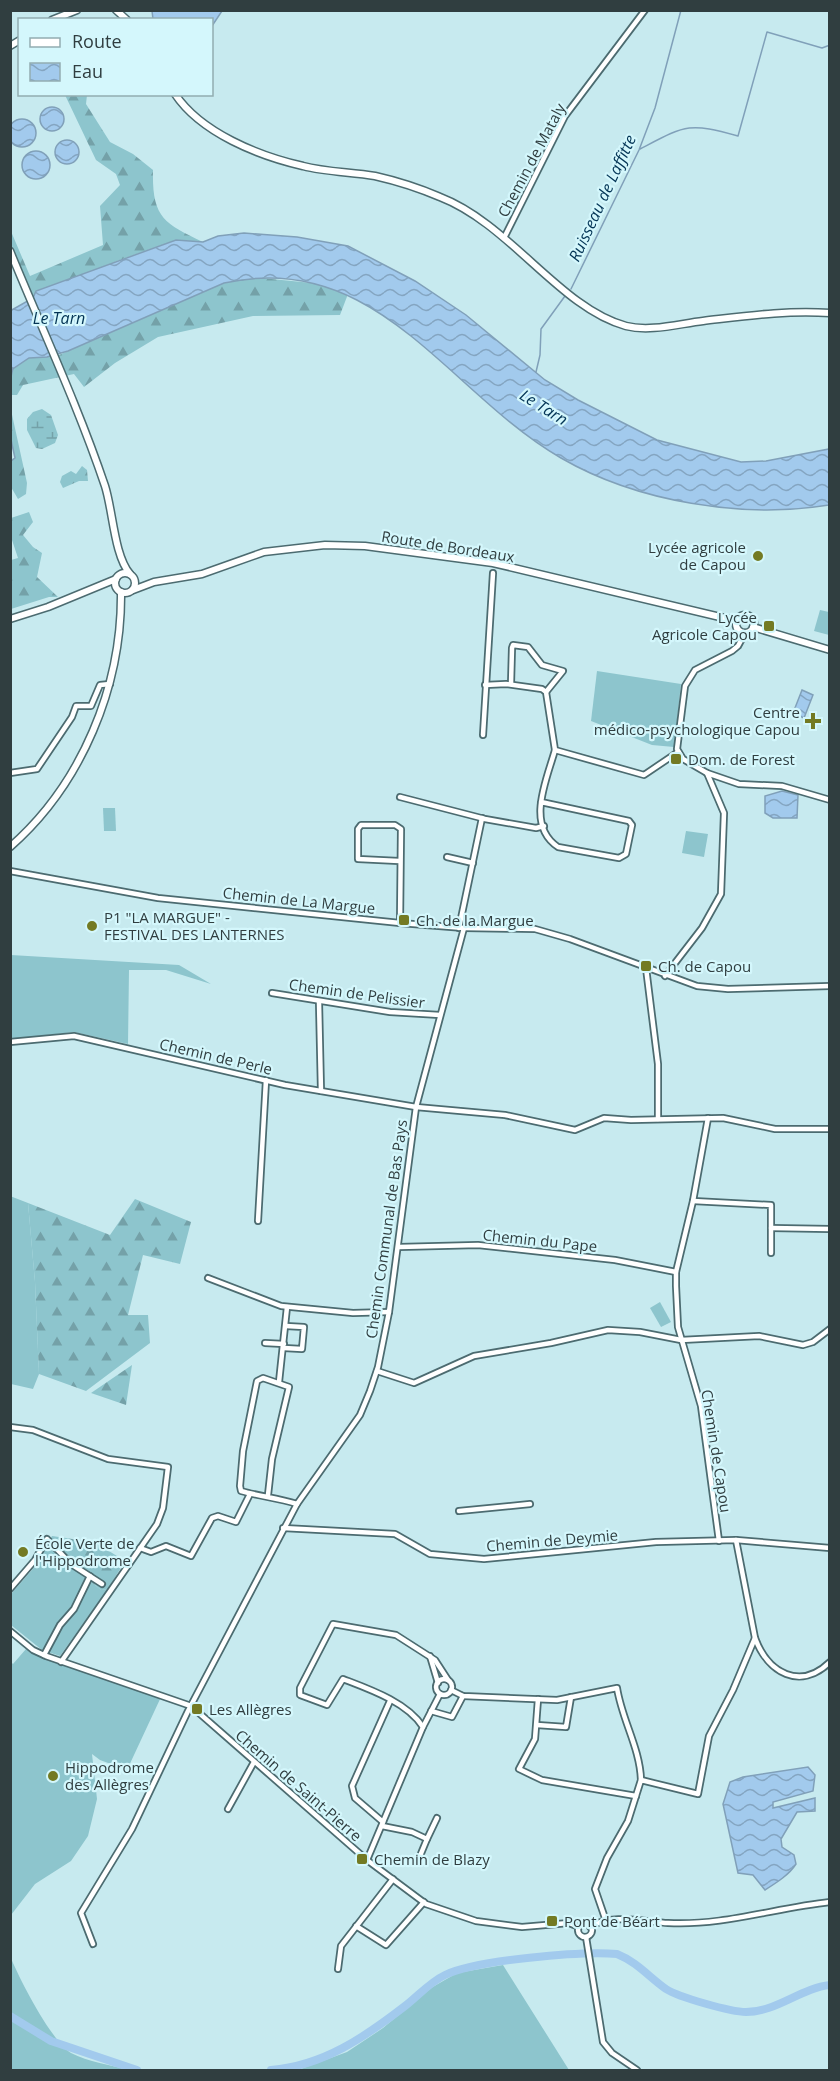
<svg xmlns="http://www.w3.org/2000/svg" width="840" height="2081" font-family="'Open Sans',sans-serif">
	<style>
		.grass { fill: #8dc5cd }
		.forest { fill: url(#forest-firs) }
		.wetland { fill: url(#wetland-marsh) }
		.water { fill: url(#water-waves); stroke: #80a0b9; stroke-width: 1.5 }
		.lines { fill: none; stroke-linecap: round; stroke-linejoin: round }
		.stream { stroke: #80a0b9; stroke-width: 1.5 }
		.river { stroke: #a2caed; stroke-width: 8 }
		.minor-casing { stroke: #4c6b70; stroke-width: 8 }
		.major-casing { stroke: #4c6b70; stroke-width: 9 }
		.minor { stroke: #fff; stroke-width: 4.5 }
		.major { stroke: #fff; stroke-width: 6 }
		.poi-dot { fill: #737a23; stroke: #d4f7fc; stroke-width: 2 }
		.labels { text-anchor: middle; dominant-baseline: central; stroke-width: 4.5; stroke-linejoin: round; paint-order: stroke }
		.street-label { font-size: 15px; fill: #303e40; stroke: #d4f7fc }
		.poi-label { font-size: 15px; fill: #303e40; stroke: #d4f7fc; text-anchor: start }
		.water-label { font-size: 16px; font-style: italic; fill: #033455; stroke: #d4f7fc }
	</style>
	<defs>
		<pattern id="forest-firs" width="22" height="20" patternUnits="userSpaceOnUse" patternTransform="scale(1.5)"><rect width="22" height="20" fill="#8dc5cd"/><path d="M5 1l3.5 6h-7zM16 11l3.5 6h-7z" fill="#74a1a8"/></pattern>
		<pattern id="wetland-marsh" width="20" height="14" patternUnits="userSpaceOnUse" patternTransform="scale(1.5)"><rect width="20" height="14" fill="#8dc5cd"/><path d="M1 5h8M5 5V1M11 12h8M15 12V8" fill="none" stroke="#74a1a8"/></pattern>
		<pattern id="water-waves" width="16" height="10" patternUnits="userSpaceOnUse" patternTransform="scale(1.5)"><rect width="16" height="10" fill="#a2caed"/><path d="M0 5q4-4 8 0t8 0" fill="none" stroke="#84a5c1"/></pattern>
	</defs>
	<rect width="100%" height="100%" fill="#c7eaef"/>
	<g class="grass">
		<polygon points="820,610 829,612 829,635 814,631"/>
		<polygon points="597,671 681,684 674,747 652,745 591,721"/>
		<polygon points="103,808 115,808 116,831 104,831"/>
		<polygon points="686,831 708,834 704,857 682,853"/>
		<polygon points="11,955 179,965 211,984 166,970 129,970 128,1044 74,1032 11,1039"/>
		<polygon points="10,1196 28,1203 35,1282 39,1374 33,1389 11,1384"/>
		<polygon points="660,1302 671,1322 661,1327 650,1308"/>
		<polygon points="52,1536 66,1538 58,1555 101,1590 108,1589 60,1656 42,1650 11,1625 11,1594 38,1563"/>
		<polygon points="26,1649 59,1664 161,1697 127,1770 100,1760 92,1754 97,1799 88,1836 71,1861 35,1884 11,1915 11,1662 13,1664"/>
		<path d="M10,1956C19,1978 51,2041 71,2053C88,2062 111,2065 129,2070H11Z"/>
		<polygon points="503,1965 569,2070 298,2070 347,2052 383,2028 431,1988 457,1973"/>
	</g>
	<g class="forest">
		<path d="M65,95H87L86,104L110,142L133,154L153,170C152,217 163,223 203,242L176,240L117,261L33,298L13,249L11,250L10,229L30,276L103,245L100,206L120,185L116,174L96,160Z"/>
		<polygon points="251,277 322,284 348,294 340,315 253,316 158,337 115,363 84,387 74,374 23,385 17,395 11,395 11,370 29,358 59,355 224,283"/>
		<polygon points="11,410 27,483 26,494 18,499 11,487 11,459 15,458 11,443"/>
		<polygon points="82,466 87,470 88,481 79,481 63,488 60,482 62,476 71,471 76,474"/>
		<polygon points="29,512 33,522 23,535 33,547 42,553 37,577 58,597 49,597 11,609 11,560 18,558 11,537 11,518"/>
		<polygon points="135,1199 191,1222 180,1264 143,1255 128,1315 148,1315 150,1343 86,1391 39,1374 35,1282 28,1203 110,1235"/>
		<polygon points="132,1365 126,1405 91,1393"/>
		<polygon points="66,1538 96,1543 125,1561 108,1589 101,1590 58,1555"/>
	</g>
	<polygon class="wetland" points="42,409 51,415 58,435 55,443 42,449 36,448 27,430 27,419 33,412"/>
	<g class="water">
		<polygon points="152,11 152,10 222,11 212,26 212,20 153,19"/>
		<circle cx="52" cy="119" r="12"/>
		<circle cx="22" cy="133" r="14"/>
		<circle cx="67" cy="152" r="12"/>
		<circle cx="36" cy="165" r="14"/>
		<path d="M244,233L297,237L348,246L415,281L466,315L545,380L578,400L657,440L741,462L766,461L829,449V505C743,519 637,502 561,458C447,392 377,249 224,283L68,351L47,357L29,358L11,370L10,311L33,298L36,291L176,240L203,242L218,236Z"/>
		<polygon points="802,690 813,695 804,718 793,713"/>
		<polygon points="782,791 798,795 797,818 773,818 765,813 765,796"/>
		<path d="M808,1767L815,1775L813,1791L773,1802V1808L815,1798V1811L797,1812L781,1839L782,1847L794,1855L796,1864C789,1875 776,1883 765,1890L753,1875L738,1873L723,1804L730,1782L743,1777Z"/>
	</g>
	<g class="lines">
		<g class="stream">
			<path d="M640,149C686,125 688,122 738,136L767,32L822,48L830,45"/>
			<polyline points="571,289 639,150 655,108 681,10"/>
			<polyline points="536,372 540,355 541,329 565,296"/>
			<polyline points="10,381 13,368"/>
			<polyline points="10,435 15,458 10,462"/>
		</g>
		<g class="river">
			<polyline points="10,2016 51,2041 137,2070"/>
			<path d="M271,2070C323,2066 365,2037 405,2006C418,1996 430,1982 445,1975C476,1960 582,1951 617,1954C637,1962 649,1977 666,1989C678,1997 731,2012 746,2012C776,2012 801,1988 830,1985"/>
		</g>
		<defs>
			<g id="minor">
				<polyline points="505,236 565,116 645,10"/>
				<polyline points="511,684 512,648 513,645 528,647 542,665 563,671 546,692"/>
				<polyline points="485,685 506,684 542,689 546,692 555,750 644,775 678,752"/>
				<polyline points="483,735 493,573"/>
				<polyline points="10,773 37,769 72,717 76,706 91,706 100,685 110,684"/>
				<polyline points="707,773 739,784 782,786 830,800"/>
				<polyline points="400,797 485,819 536,828 544,826"/>
				<path d="M541,802L629,821L632,825L626,854L619,858L558,847C525,825 547,779 555,750"/>
				<polyline points="447,857 473,863"/>
				<polyline points="399,861 358,859 358,829 361,825 395,825 401,829 400,923"/>
				<polyline points="10,871 158,898 400,923 464,928 535,929 570,939 697,986 728,989 830,986"/>
				<polyline points="459,928 482,818"/>
				<polyline points="646,968 658,1064 658,1119"/>
				<polyline points="665,976 702,928 721,894 724,813 707,773 683,759 677,749 685,686 695,670 732,651 738,646 745,633"/>
				<polyline points="272,993 390,1012 440,1015"/>
				<polyline points="319,1002 321,1091"/>
				<polyline points="10,1042 74,1036 285,1085 416,1107 505,1115 575,1130 604,1118 631,1120 723,1118 775,1129 830,1129"/>
				<polyline points="708,1118 693,1201 676,1272 676,1286 678,1327 701,1406 719,1541"/>
				<polyline points="693,1201 771,1205 771,1253"/>
				<polyline points="258,1221 266,1080"/>
				<polyline points="771,1228 830,1229"/>
				<polyline points="399,1247 478,1245 615,1260 676,1272"/>
				<polyline points="208,1278 281,1306 353,1313 389,1312"/>
				<polyline points="265,1343 284,1344"/>
				<polyline points="284,1348 302,1349 304,1327 286,1326"/>
				<polyline points="377,1371 414,1383 474,1356 551,1343 608,1330 640,1332 681,1340 759,1336 803,1345 813,1342 830,1329"/>
				<polyline points="279,1382 287,1307"/>
				<polyline points="10,1427 33,1430 108,1459 168,1467 163,1508 157,1524 61,1662"/>
				<path d="M268,1495L272,1459L289,1387L263,1378L257,1381L243,1451L240,1486L241,1491C258,1496 278,1498 297,1504"/>
				<polyline points="459,1511 530,1504"/>
				<polyline points="283,1528 395,1534 430,1554 484,1559 656,1542 736,1540 830,1548"/>
				<polyline points="140,1548 151,1552 166,1546 191,1556 212,1518 218,1516 236,1522 250,1494"/>
				<polyline points="10,1589 35,1560 47,1539 71,1564 102,1584"/>
				<polyline points="10,1631 33,1650 46,1656 191,1706 367,1860 426,1904 476,1921 522,1927 569,1923 579,1927"/>
				<path d="M755,1638C768,1673 800,1691 830,1662"/>
				<polyline points="44,1655 60,1625 74,1609 90,1576"/>
				<polyline points="430,1656 438,1683"/>
				<circle cx="444" cy="1687" r="8"/>
				<path d="M451,1690L463,1696L557,1700L617,1688C622,1720 640,1748 641,1780"/>
				<polyline points="538,1699 535,1739 519,1769 542,1780 636,1796"/>
				<polyline points="431,1711 452,1717 463,1696"/>
				<polyline points="537,1725 566,1727 571,1697"/>
				<polyline points="423,1727 440,1694"/>
				<polyline points="228,1809 254,1762"/>
				<polyline points="383,1822 355,1798 352,1786 390,1701"/>
				<polyline points="382,1826 412,1832 427,1839 437,1818"/>
				<polyline points="420,1856 427,1839"/>
				<path d="M367,1860L423,1727C407,1702 369,1689 343,1679L327,1705L300,1695V1688L333,1624L396,1635L435,1660L448,1680"/>
				<polyline points="606,1921 595,1889 607,1858 628,1821 641,1780 698,1794 709,1736 733,1690 755,1638 736,1540"/>
				<circle cx="585" cy="1930" r="7"/>
				<polyline points="356,1926 386,1945 424,1902"/>
				<path d="M590,1927C610,1913 646,1922 668,1923C723,1926 775,1908 830,1902"/>
				<polyline points="586,1937 603,2042 612,2053 637,2070"/>
				<polyline points="93,1944 81,1913 132,1829 188,1711 297,1504 360,1415 370,1391 378,1367 389,1312 416,1107 464,928"/>
				<polyline points="338,1969 341,1946 393,1879"/>
			</g>
			<g id="major">
				<polyline points="116,10 127,20"/>
				<polyline points="52,20 77,10"/>
				<polyline points="10,46 20,40"/>
				<path d="M175,94C201,133 259,156 303,166C326,172 351,172 375,176C397,181 419,188 440,197C510,224 560,308 626,326C650,332 678,324 703,321C746,316 786,310 830,313"/>
				<path d="M10,251C42,329 78,406 105,486C113,511 114,555 130,574"/>
				<circle cx="125" cy="583" r="10"/>
				<polyline points="133,590 154,582 202,574 264,552 325,545 365,546 493,563 737,621"/>
				<circle cx="745" cy="624" r="9"/>
				<polyline points="10,619 48,607 116,579"/>
				<polyline points="753,627 830,650"/>
				<path d="M10,847C82,784 122,686 121,592"/>
			</g>
		</defs>
		<use href="#minor" class="minor-casing"/>
		<use href="#major" class="major-casing"/>
		<use href="#minor" class="minor"/>
		<use href="#major" class="major"/>
	</g>
	<g class="poi-dot">
		<circle cx="758" cy="556" r="6"/>
		<rect x="763" y="620" width="12" height="12" rx="3"/>
		<path d="M810 712h6v6h6v6h-6v6h-6v-6h-6v-6h6z"/>
		<rect x="670" y="753" width="12" height="12" rx="3"/>
		<rect x="398" y="914" width="12" height="12" rx="3"/>
		<circle cx="92" cy="926" r="6"/>
		<rect x="640" y="960" width="12" height="12" rx="3"/>
		<circle cx="23" cy="1552" r="6"/>
		<rect x="191" y="1703" width="12" height="12" rx="3"/>
		<circle cx="53" cy="1776" r="6"/>
		<rect x="356" y="1853" width="12" height="12" rx="3"/>
		<rect x="546" y="1915" width="12" height="12" rx="3"/>
	</g>
	<g class="labels">
		<g class="street-label">
			<text transform="translate(531 160) rotate(-62)">Chemin de Mataly</text>
			<text transform="translate(448 546) rotate(9)">Route de Bordeaux</text>
			<text transform="translate(299 900) rotate(6)">Chemin de La Margue</text>
			<text transform="translate(357 993) rotate(8)">Chemin de Pelissier</text>
			<text transform="translate(216 1056) rotate(13)">Chemin de Perle</text>
			<text transform="translate(386 1229) rotate(-82)">Chemin Communal de Bas Pays</text>
			<text transform="translate(540 1240) rotate(6)">Chemin du Pape</text>
			<text transform="translate(717 1451) rotate(81)">Chemin de Capou</text>
			<text transform="translate(552 1540) rotate(-5)">Chemin de Deymie</text>
			<text transform="translate(299 1785) rotate(41)">Chemin de Saint-Pierre</text>
		</g>
		<g class="poi-label">
			<text x="746" y="547" text-anchor="end">Lycée agricole<tspan x="746" dy="17">de Capou</tspan></text>
			<text x="757" y="617" text-anchor="end">Lycée<tspan x="757" dy="17">Agricole Capou</tspan></text>
			<text x="800" y="712" text-anchor="end">Centre<tspan x="800" dy="17">médico-psychologique Capou</tspan></text>
			<text x="688" y="759">Dom. de Forest</text>
			<text x="104" y="917">P1 "LA MARGUE" -<tspan x="104" dy="17">FESTIVAL DES LANTERNES</tspan></text>
			<text x="416" y="920">Ch. de la Margue</text>
			<text x="658" y="966">Ch. de Capou</text>
			<text x="35" y="1543">École Verte de<tspan x="35" dy="17">l'Hippodrome</tspan></text>
			<text x="209" y="1709">Les Allègres</text>
			<text x="65" y="1767">Hippodrome<tspan x="65" dy="17">des Allègres</tspan></text>
			<text x="374" y="1859">Chemin de Blazy</text>
			<text x="564" y="1921">Pont de Béart</text>
		</g>
		<g class="water-label">
			<text transform="translate(602 198) rotate(-65)">Ruisseau de Laffitte</text>
			<text x="59" y="318">Le Tarn</text>
			<text transform="translate(544 407) rotate(32)">Le Tarn</text>
		</g>
	</g>
	<rect width="840" height="2081" fill="none" stroke="#303e40" stroke-width="24"/>
	<rect x="18" y="18" width="195" height="78" fill="#d4f7fc" stroke="#92adb1" stroke-width="1.5"/>
	<rect x="30" y="38" width="30" height="9" fill="#ffffff" stroke="#92adb1" stroke-width="1.5"/>
	<text x="72" y="48" font-size="18" fill="#303e40">Route</text>
	<rect x="30" y="63" width="30" height="18" fill="url(#water-waves)" stroke="#92adb1" stroke-width="1.5"/>
	<text x="72" y="78" font-size="18" fill="#303e40">Eau</text>
</svg>
